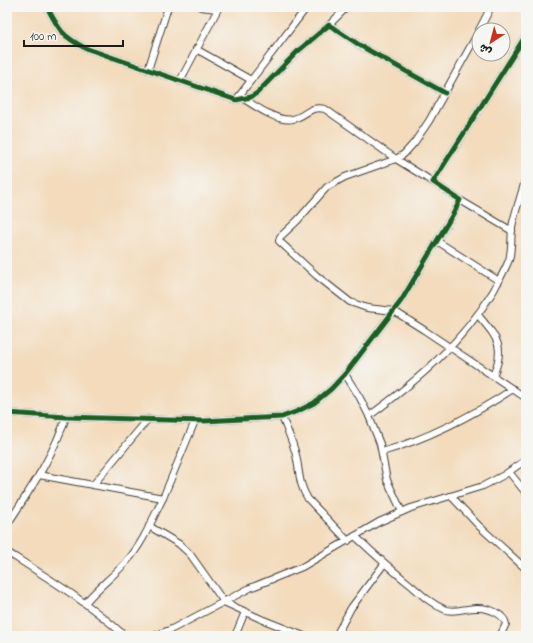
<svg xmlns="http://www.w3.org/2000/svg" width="533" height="643" font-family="'Indie Flower','Playpen Sans Arabic',sans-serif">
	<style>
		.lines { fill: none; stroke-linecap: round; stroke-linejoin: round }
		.street-casing { stroke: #3c3934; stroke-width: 8 }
		.street { stroke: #fff; stroke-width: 6 }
		.cycleway-casing { stroke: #f6f6f2; stroke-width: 8 }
		.cycleway { stroke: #1b5e20; stroke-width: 5 }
	</style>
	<rect width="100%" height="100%" fill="#f6f6f2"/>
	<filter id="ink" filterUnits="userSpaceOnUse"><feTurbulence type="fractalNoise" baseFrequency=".025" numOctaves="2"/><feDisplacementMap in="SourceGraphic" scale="8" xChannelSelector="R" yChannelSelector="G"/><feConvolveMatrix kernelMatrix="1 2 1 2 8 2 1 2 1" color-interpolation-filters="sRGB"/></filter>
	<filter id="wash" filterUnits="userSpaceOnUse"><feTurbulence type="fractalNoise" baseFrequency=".012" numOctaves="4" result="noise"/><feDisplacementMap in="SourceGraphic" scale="16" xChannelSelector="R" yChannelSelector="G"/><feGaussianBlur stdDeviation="0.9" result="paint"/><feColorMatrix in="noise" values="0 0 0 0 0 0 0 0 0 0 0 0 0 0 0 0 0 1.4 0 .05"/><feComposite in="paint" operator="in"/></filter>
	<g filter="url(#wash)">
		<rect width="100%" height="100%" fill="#f3dbbc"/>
	</g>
	<g filter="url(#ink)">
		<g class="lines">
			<defs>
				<g id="street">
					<path d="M47,7C59,30 62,36 85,48L236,100L251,97L257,93L298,51L329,25L361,46L445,93"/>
					<polyline points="201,7 217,9"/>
					<polyline points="329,25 347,7"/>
					<polyline points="479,30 491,7"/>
					<polyline points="479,31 429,121 414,143 404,154 396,159 345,177 327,187 297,221 280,237 279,241 317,276 350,302 367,308 394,311 424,330 526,398"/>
					<polyline points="196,49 251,80"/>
					<polyline points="148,70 168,7"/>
					<polyline points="180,81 219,7"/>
					<path d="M244,99C255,106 279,123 293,119C306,116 310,105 325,109L396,159L433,182"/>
					<polyline points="236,100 307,7"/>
					<polyline points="460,200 512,231"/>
					<polyline points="437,241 499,281"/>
					<path d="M478,315C497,338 506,346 493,376"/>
					<polyline points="345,374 360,398 369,416"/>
					<polyline points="7,413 66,417 204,421 282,417 298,411 314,403 331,389 345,374 401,301 453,214 460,200 433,182 526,35"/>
					<path d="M282,417C287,430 293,442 296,455C300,472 298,483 308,499L348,541"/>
					<path d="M382,452C429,438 472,416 513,389"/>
					<polyline points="509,472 526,493"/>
					<polyline points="39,475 163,498 195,421"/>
					<polyline points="93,485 148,419"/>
					<polyline points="451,496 479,526 526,569"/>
					<path d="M402,512L387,480L380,444L369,416C417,381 463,342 494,290C499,280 505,270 509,260C512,249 511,238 512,227C515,211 522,193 526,177"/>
					<path d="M7,525C29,491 53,457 66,417"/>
					<polyline points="149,526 179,544 190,554 224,602 261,619 304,636"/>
					<path d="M355,536C374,554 393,571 413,587C423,596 433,605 446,610C457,613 467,607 479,608C489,608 504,614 506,624L500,636"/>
					<path d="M7,552C48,578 89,603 125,636"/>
					<path d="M85,603C98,587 114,576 127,561C143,543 152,520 163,498"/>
					<polyline points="154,636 172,629 250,588 302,567 379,522 411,508 483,486 504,475 526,460"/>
					<polyline points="235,636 245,612"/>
					<polyline points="336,636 351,608 384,564"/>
				</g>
			</defs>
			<use href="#street" class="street-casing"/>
			<use href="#street" class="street"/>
			<defs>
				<g id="cycleway">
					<path d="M47,7C59,30 62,36 85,48L236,100L251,97L257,93L298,51L329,25L361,46L445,93"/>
					<polyline points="7,413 66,417 204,421 282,417 298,411 314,403 331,389 345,374 401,301 453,214 460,200 433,182 526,35"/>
				</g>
			</defs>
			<use href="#cycleway" class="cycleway-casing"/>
			<use href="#cycleway" class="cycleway"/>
		</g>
	</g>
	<rect width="533" height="643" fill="none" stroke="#f6f6f2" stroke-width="24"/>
	<g transform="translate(491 42) rotate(216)"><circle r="19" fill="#f6f6f2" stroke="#9f9f9c"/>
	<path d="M0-3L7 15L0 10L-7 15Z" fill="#c8321e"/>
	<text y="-6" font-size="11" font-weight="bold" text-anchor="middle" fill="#1c1c1c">ش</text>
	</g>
	<path d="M24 40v6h99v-6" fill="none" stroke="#1c1c1c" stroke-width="2"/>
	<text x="30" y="40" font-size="12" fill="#1c1c1c" stroke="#f6f6f2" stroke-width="3" paint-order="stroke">100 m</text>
</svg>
